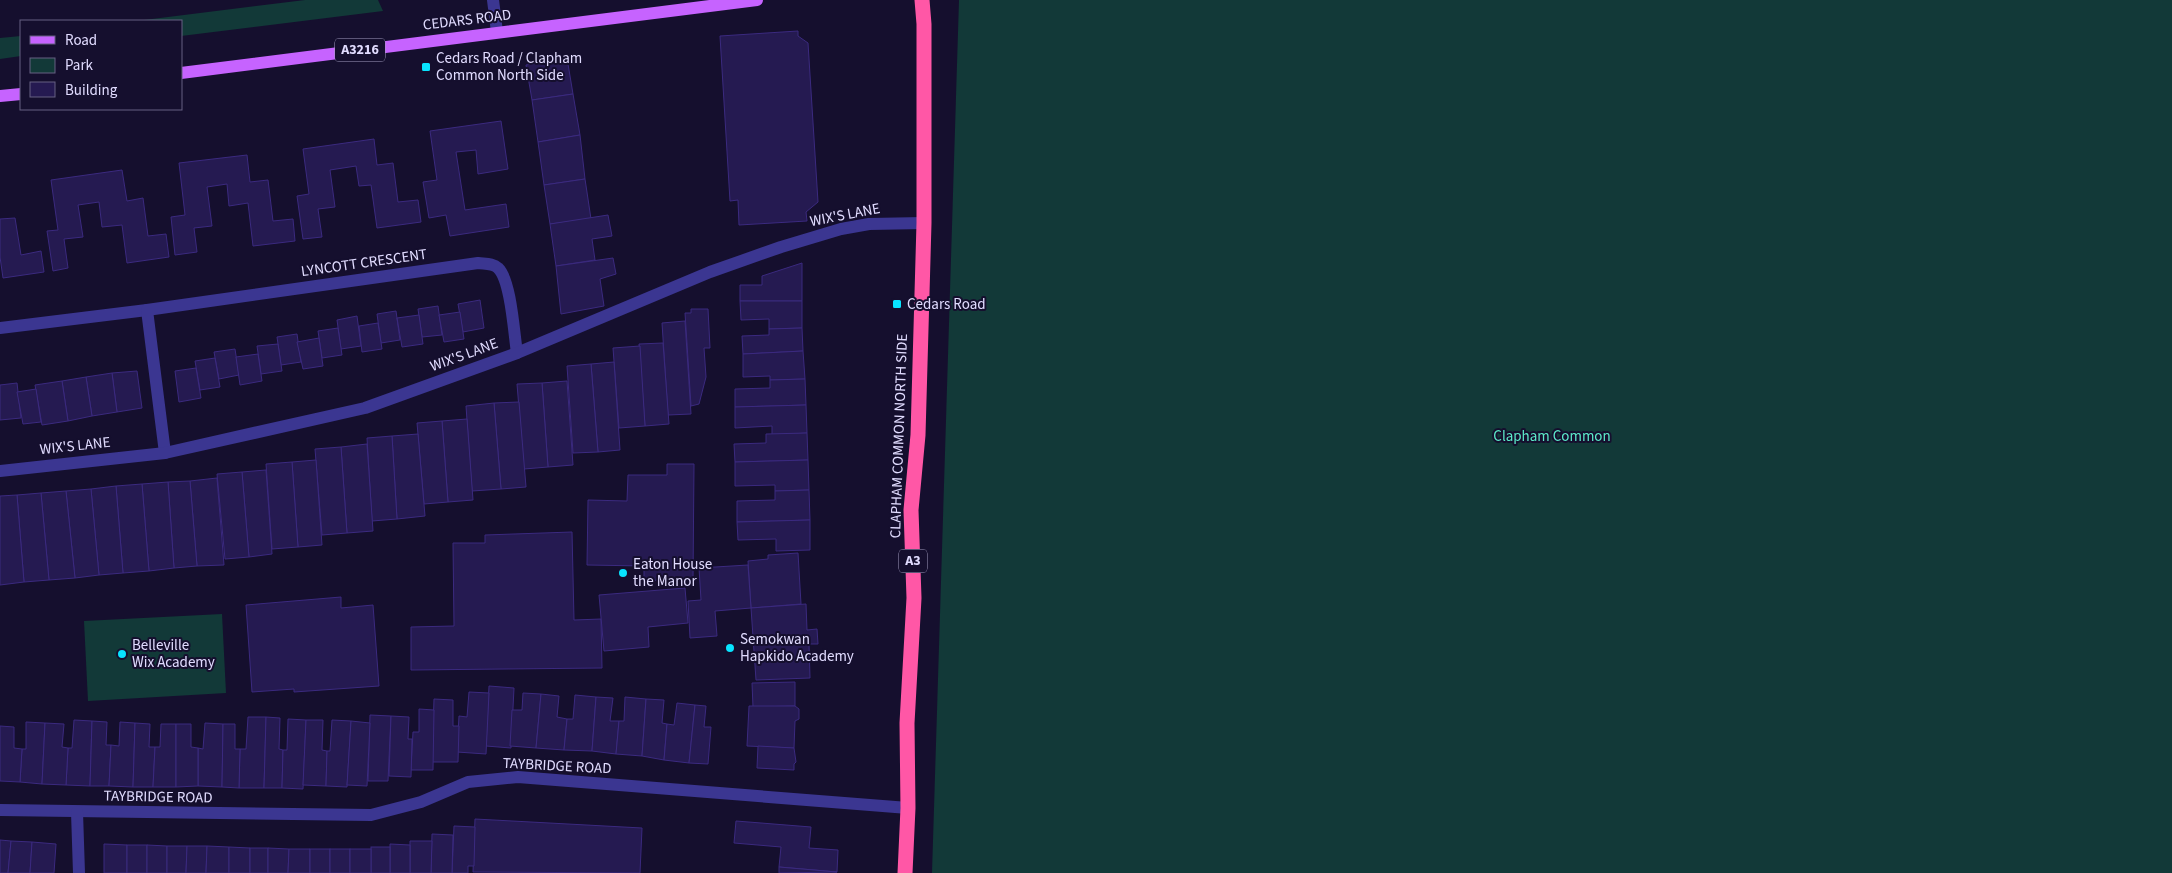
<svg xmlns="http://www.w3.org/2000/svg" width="2172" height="873" font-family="'Source Sans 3',sans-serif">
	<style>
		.green { fill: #123938 }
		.building { fill: #251a51; stroke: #3b2a7f }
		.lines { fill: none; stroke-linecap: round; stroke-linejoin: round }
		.minor { stroke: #3b3691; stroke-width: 12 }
		.major { stroke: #c663ff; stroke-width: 12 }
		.highway { stroke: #ff57a6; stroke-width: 15 }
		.poi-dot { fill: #08e4ff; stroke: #150f2e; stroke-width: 2 }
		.labels { text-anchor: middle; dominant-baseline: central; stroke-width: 4; stroke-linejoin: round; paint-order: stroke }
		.shield { fill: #150f2e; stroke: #a49ec0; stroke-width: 1 }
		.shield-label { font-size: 14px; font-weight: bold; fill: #e1dcff }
		.street-label { font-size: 15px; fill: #e1dcff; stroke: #150f2e }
		.poi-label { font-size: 15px; fill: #e1dcff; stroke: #150f2e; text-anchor: start }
		.park-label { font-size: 15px; fill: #5cebc9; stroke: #150f2e }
	</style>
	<rect width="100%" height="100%" fill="#150f2e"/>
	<g class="green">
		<polygon points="305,0 378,0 383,11 181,36 181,21 136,21"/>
		<polygon points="959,0 2172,0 2172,873 932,873"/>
		<polygon points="21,36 21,56 0,59 0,38"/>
		<polygon points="222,614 226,693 88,701 84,621"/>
	</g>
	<g class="building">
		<polygon points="798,31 798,36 808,43 818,202 806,212 807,221 739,225 738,200 730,201 720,36"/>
		<polygon points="567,58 573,94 532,100 526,65"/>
		<polygon points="573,94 580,135 538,142 532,100"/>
		<polygon points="501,121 508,169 478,174 476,150 456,152 465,210 506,204 509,227 450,236 446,215 429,218 423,182 437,180 430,131"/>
		<polygon points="580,135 585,179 544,185 538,142"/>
		<polygon points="374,139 377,165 393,163 398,202 418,200 421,222 377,228 371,185 359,186 356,166 330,170 335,207 318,209 322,237 303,239 297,196 309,194 303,149"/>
		<polygon points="247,155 250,182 268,180 273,221 293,219 295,241 253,246 248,203 229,206 227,184 207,187 212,226 194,228 197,252 175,255 171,217 185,215 179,163"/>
		<polygon points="122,170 127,201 143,198 148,236 166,234 169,257 127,263 122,225 102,227 99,202 78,205 83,237 64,239 68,268 53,271 47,231 58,230 51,180"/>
		<polygon points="585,179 591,219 550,224 544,185"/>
		<polygon points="608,215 612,236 592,239 595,260 556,266 550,224"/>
		<polygon points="15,218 21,255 41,251 44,272 3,278 0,257 0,219"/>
		<polygon points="613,258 616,274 600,279 604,306 561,314 556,266"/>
		<polygon points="802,263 802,301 740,301 740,285 762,285 762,276"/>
		<polygon points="480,300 484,328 463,332 458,304"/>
		<polygon points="740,301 802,301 802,328 769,329 769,319 741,320"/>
		<polygon points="438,306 442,335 422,337 418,309"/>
		<polygon points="691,309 708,309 710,348 704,348 706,377 699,404 691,406 685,313 691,313"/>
		<polygon points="396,311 400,340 381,343 377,314"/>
		<polygon points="460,312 464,339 444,342 439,315"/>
		<polygon points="419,315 423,344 402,347 397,318"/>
		<polygon points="357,316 361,346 341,349 337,320"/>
		<polygon points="685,321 691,414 668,415 662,323"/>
		<polygon points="378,323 382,349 362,352 359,326"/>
		<polygon points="338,328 342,355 322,358 318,331"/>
		<polygon points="802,328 803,351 743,354 742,336 769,335 769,329"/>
		<polygon points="297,334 301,362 281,365 277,337"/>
		<polygon points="319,338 323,366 303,369 297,342"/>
		<polygon points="663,343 669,424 645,426 639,344"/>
		<polygon points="278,344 282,371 261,374 257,346"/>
		<polygon points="640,346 645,426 619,428 613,348"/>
		<polygon points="235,349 239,375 219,379 214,352"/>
		<polygon points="803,351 805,379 770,380 770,376 743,377 743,354"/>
		<polygon points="258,354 262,381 240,385 236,357"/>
		<polygon points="215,358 220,387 200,390 195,361"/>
		<polygon points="614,362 620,450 598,452 591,364"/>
		<polygon points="591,364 598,452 573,453 567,366"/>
		<polygon points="196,368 201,398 179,402 175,371"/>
		<polygon points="137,371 142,408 117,412 112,373"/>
		<polygon points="112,373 117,412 92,416 86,377"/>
		<polygon points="86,377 92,416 68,421 62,381"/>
		<polygon points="805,379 806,405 735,407 735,389 770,388 770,380"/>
		<polygon points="62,381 68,421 42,425 35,385"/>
		<polygon points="567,381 573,465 548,467 542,383"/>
		<polygon points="17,383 21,418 0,420 0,385"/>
		<polygon points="542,383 548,467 524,469 517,384"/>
		<polygon points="36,389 41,422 23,424 17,392"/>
		<polygon points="519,402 526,487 501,489 494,403"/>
		<polygon points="494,403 501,489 472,491 466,406"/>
		<polygon points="806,405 807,433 772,435 772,426 735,428 735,407"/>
		<polygon points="467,419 473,500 448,502 442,421"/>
		<polygon points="442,421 448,502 424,504 417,423"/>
		<polygon points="807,433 808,460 735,462 734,444 766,443 766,434"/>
		<polygon points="418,434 425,516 397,519 392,436"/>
		<polygon points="392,436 397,519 372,521 367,438"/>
		<polygon points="367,444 373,531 347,533 341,447"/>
		<polygon points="341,447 347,533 322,535 315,449"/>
		<polygon points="316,460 322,545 298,547 292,462"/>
		<polygon points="808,460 809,490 775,491 775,485 735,486 735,462"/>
		<polygon points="292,462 298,547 272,549 266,464"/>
		<polygon points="667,464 694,464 693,581 644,580 644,566 587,565 588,500 627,501 628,475 667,475"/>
		<polygon points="266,470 272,554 249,557 242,472"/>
		<polygon points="242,472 249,557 225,559 217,474"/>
		<polygon points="217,478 224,565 197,566 190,481"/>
		<polygon points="190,481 197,566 174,568 168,482"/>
		<polygon points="168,482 174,568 149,571 142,484"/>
		<polygon points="142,484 149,571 123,573 116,486"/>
		<polygon points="116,486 123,573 99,575 91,489"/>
		<polygon points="91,489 99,575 75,578 66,491"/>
		<polygon points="809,490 810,520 737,522 737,501 775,500 775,491"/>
		<polygon points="66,491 75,578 49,580 41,493"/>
		<polygon points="41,493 49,580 24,582 17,495"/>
		<polygon points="17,495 24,582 0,585 0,496"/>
		<polygon points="810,520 810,550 776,551 776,539 738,540 737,522"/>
		<polygon points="572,532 574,620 601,619 602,668 411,670 411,627 454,626 453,543 485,543 485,535"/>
		<polygon points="798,553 801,604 751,608 748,561 768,559 768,555"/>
		<polygon points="748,565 751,608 715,611 717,636 690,638 688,601 701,600 699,568"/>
		<polygon points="685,588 688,623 648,627 649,647 604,651 599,595"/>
		<polygon points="341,597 341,608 373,605 379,686 294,692 294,689 252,692 246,605"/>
		<polygon points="806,604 807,630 817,629 818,644 809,644 810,678 756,680 751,608"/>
		<polygon points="795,682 795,706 753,707 752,683"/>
		<polygon points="489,686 514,688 511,748 486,746"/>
		<polygon points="469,692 489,693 486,754 457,752 459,716 467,717"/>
		<polygon points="523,693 541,694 536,748 510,746 512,710 522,710"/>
		<polygon points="541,694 559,696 557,717 567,719 564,750 536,748"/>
		<polygon points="575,695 596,697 592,751 564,750 567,719 573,719"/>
		<polygon points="596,697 613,698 610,721 619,721 616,754 592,751"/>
		<polygon points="625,697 646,699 642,756 616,754 619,721 624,721"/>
		<polygon points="434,699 453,700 453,726 459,726 458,762 432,762"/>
		<polygon points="646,699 664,700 662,723 667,724 664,760 642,756"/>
		<polygon points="677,703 695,705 689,763 664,760 667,724 674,725"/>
		<polygon points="695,705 706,706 704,727 711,727 708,764 689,763"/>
		<polygon points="749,706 795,706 799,709 799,719 795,721 794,748 747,746"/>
		<polygon points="419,709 434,710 433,770 411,770 413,732 419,732"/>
		<polygon points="370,715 391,716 388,781 368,781"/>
		<polygon points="391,716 409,717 408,739 412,739 411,777 389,776"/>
		<polygon points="248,717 266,717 264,788 239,788 240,749 246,749"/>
		<polygon points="266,717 280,718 279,749 283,750 282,788 264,788"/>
		<polygon points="288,719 306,720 303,789 282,788 283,750 287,750"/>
		<polygon points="74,720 92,721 90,786 66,785 68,748 72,748"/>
		<polygon points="306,720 323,720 322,750 327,751 326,786 303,785"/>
		<polygon points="332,720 351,721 347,787 326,786 327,751 330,751"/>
		<polygon points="92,721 107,722 106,745 111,745 109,786 90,786"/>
		<polygon points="351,721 370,723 367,786 347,785"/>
		<polygon points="26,722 45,723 42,784 20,782 22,749 26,749"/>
		<polygon points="120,722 135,723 133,787 109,786 111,745 119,746"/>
		<polygon points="45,723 64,724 62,747 68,748 66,785 42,784"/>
		<polygon points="135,723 150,724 149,747 155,747 153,787 133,787"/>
		<polygon points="205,723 223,724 222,787 198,786 198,748 203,749"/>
		<polygon points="161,724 176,724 176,787 153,787 155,747 160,747"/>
		<polygon points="176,724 191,724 191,747 198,748 198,786 176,787"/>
		<polygon points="223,724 235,724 235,749 240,749 239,788 222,787"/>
		<polygon points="0,726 14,727 14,748 22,749 20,782 0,781"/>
		<polygon points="758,746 794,748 796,762 794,764 794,770 757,768"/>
		<polygon points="475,819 642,828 640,873 473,872"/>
		<polygon points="736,821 811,827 809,848 838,850 837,872 779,867 781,847 734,843"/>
		<polygon points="454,826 475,827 474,866 468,866 468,873 452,873"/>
		<polygon points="432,834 453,835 452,873 431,873"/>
		<polygon points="0,840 11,841 8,873 0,873"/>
		<polygon points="11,841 32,842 30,873 8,873"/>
		<polygon points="410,841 432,841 431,873 410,873"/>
		<polygon points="32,842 56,844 54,873 30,873"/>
		<polygon points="104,844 127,845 127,873 104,873"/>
		<polygon points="390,844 410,845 410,873 390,873"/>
		<rect x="127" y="845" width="20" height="28"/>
		<polygon points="147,845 167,846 167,873 147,873"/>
		<polygon points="167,846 187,846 186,873 167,873"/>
		<polygon points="187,846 207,846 206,873 186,873"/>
		<polygon points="207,846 229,847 229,873 206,873"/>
		<polygon points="229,847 250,848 250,873 229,873"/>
		<rect x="371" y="847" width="19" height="26"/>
		<rect x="250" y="848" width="18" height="25"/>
		<polygon points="268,848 289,849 288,873 268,873"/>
		<polygon points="289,849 310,849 310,873 288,873"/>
		<rect x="310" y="849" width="20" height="24"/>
		<rect x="330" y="849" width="20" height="24"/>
		<rect x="350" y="849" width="21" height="24"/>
		<polygon points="779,867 837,872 779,873"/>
	</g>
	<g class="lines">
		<g class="minor">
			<polyline points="493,0 497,32"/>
			<polyline points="0,328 147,310"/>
			<path d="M165,453L147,310L478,263C485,264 493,263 498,268C511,280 514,334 517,353"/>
			<polyline points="0,471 165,453 365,408 517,353 710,272 781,247 841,229 869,224 924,223"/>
			<polyline points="0,810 371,815 421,802 468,782 518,777 908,808"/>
			<polyline points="77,812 79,873"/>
		</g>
		<g class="major">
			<polyline points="181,73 757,0"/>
			<polyline points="0,96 21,94"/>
		</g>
		<polyline class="highway" points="905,873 908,808 907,723 914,598 911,510 918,435 924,223 924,24 922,0"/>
	</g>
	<g class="poi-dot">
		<rect x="421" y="62" width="10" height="10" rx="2.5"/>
		<rect x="892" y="299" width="10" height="10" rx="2.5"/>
		<circle cx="623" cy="573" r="5"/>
		<circle cx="730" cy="648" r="5"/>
		<circle cx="122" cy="654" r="5"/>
	</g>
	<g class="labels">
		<g class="shield">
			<rect x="335" y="38.5" width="50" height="23" rx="4"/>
			<rect x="899" y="549.5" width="28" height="23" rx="4"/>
		</g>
		<g class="shield-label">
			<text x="360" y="50">A3216</text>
			<text x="913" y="561">A3</text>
		</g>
		<g class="street-label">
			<text transform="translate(467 20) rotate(-7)">CEDARS ROAD</text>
			<text transform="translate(845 215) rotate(-11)">WIX'S LANE</text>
			<text transform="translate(364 263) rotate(-8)">LYNCOTT CRESCENT</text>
			<text transform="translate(464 355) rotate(-20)">WIX'S LANE</text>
			<text transform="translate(899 436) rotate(-88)">CLAPHAM COMMON NORTH SIDE</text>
			<text transform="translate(75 446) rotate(-6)">WIX'S LANE</text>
			<text transform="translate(557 766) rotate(3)">TAYBRIDGE ROAD</text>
			<text transform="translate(158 797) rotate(1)">TAYBRIDGE ROAD</text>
		</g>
		<g class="poi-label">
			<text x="436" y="58">Cedars Road / Clapham<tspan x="436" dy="17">Common North Side</tspan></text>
			<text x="907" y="304">Cedars Road</text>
			<text x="633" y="564">Eaton House<tspan x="633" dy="17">the Manor</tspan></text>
			<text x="740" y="639">Semokwan<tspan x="740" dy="17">Hapkido Academy</tspan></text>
			<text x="132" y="645">Belleville<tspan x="132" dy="17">Wix Academy</tspan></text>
		</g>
		<g class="park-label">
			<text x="1552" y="436">Clapham Common</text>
		</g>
	</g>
	<rect x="20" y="20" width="162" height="90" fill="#150f2e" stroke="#676182"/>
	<rect x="30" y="36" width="25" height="8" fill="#c663ff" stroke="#676182"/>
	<text x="65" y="45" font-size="15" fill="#e1dcff">Road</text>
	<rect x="30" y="58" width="25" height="15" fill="#123938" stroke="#676182"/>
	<text x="65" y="70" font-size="15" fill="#e1dcff">Park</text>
	<rect x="30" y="82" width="25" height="15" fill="#251a51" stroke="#676182"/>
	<text x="65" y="95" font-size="15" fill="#e1dcff">Building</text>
</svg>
